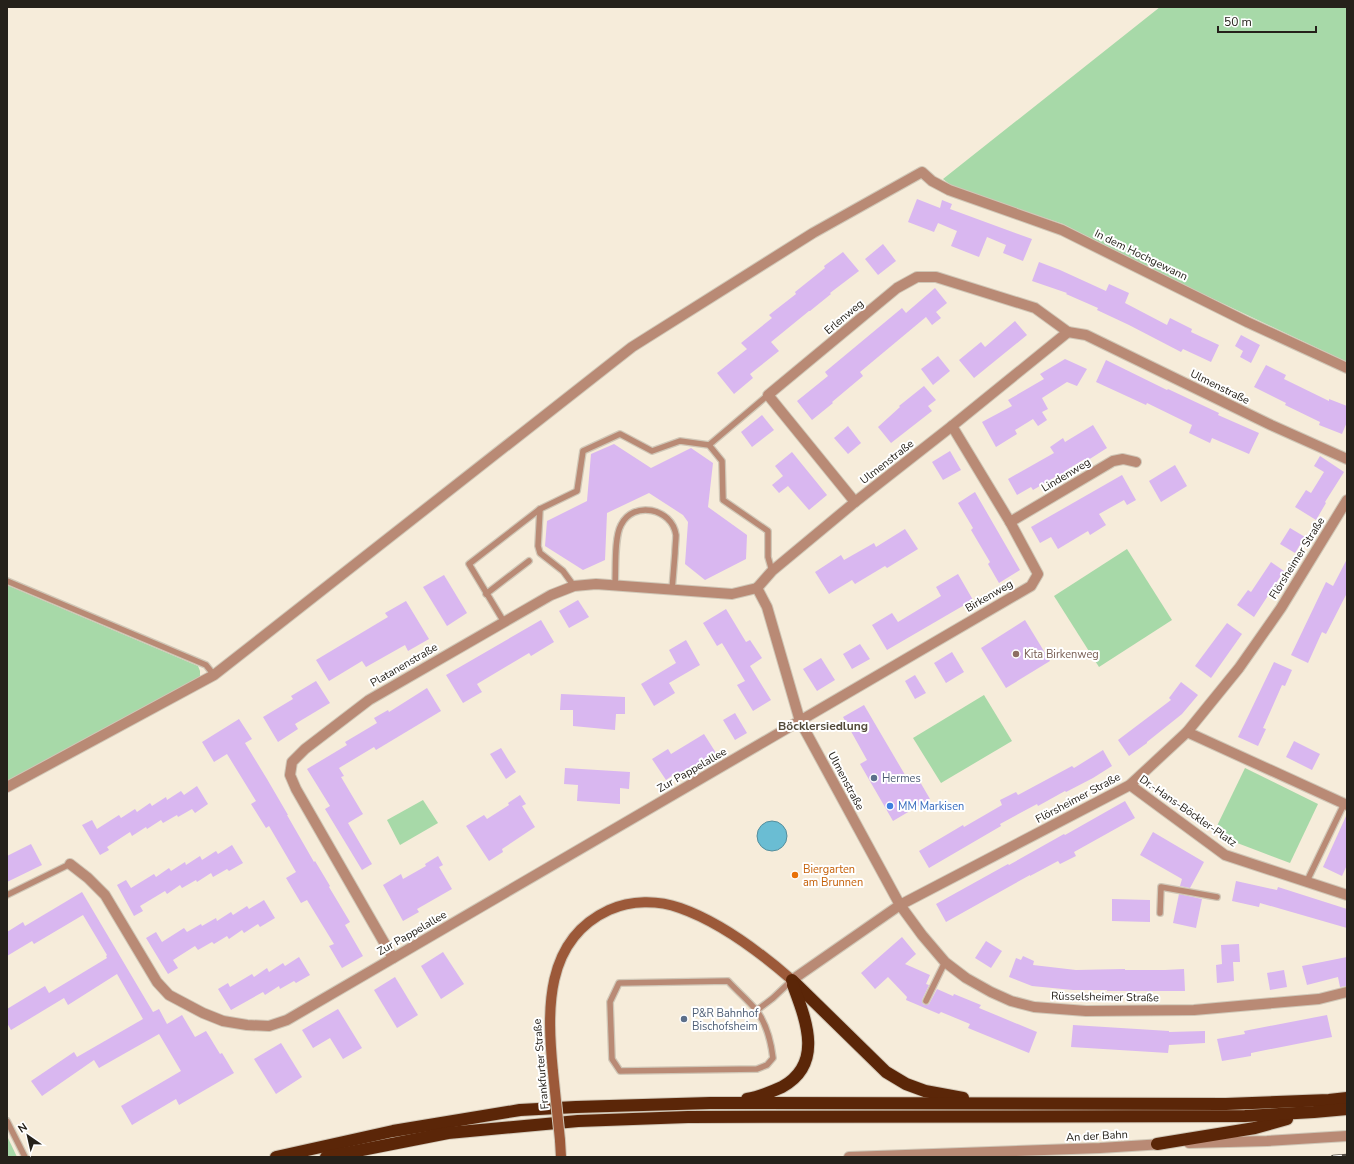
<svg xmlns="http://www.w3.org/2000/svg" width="1354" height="1164" font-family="'Nunito Sans',sans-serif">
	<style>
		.green { fill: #a7d9a8 }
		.water { fill: #6abdd3; stroke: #558e9c }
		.building { fill: #d9b7f0 }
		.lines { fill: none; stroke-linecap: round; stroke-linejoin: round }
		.lane-casing { stroke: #d0c7b7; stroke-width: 8 }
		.street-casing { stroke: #d0c7b7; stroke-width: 12 }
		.secondary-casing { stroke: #d0c7b7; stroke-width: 12 }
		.highway-casing { stroke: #d0c7b7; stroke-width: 14 }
		.lane { stroke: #b98a75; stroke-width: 5.5 }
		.street { stroke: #b98a75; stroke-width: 10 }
		.secondary { stroke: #9c5939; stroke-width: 10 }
		.highway { stroke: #5b2608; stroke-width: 12 }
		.rail-casing { stroke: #554f46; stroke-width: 4.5 }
		.rail { stroke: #fff; stroke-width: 3; stroke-dasharray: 9; stroke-linecap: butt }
		.secondary-bridge-casing { stroke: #d0c7b7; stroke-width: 12; stroke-linecap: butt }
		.secondary-bridge { stroke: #9c5939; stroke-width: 10 }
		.education-dot { fill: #8d6e63; stroke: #fff; stroke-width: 1.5 }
		.service-dot { fill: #5c6f8a; stroke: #fff; stroke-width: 1.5 }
		.shop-dot { fill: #3f7fe0; stroke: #fff; stroke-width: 1.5 }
		.food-dot { fill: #e8710a; stroke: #fff; stroke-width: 1.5 }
		.labels { text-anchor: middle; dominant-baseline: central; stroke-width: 4; stroke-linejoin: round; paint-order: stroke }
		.street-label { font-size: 11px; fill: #25211a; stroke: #fff }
		.education-label { font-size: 11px; fill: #785e54; stroke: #fff; text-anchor: start }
		.service-label { font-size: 11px; fill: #4e5e75; stroke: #fff; text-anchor: start }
		.shop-label { font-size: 11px; fill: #366cbe; stroke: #fff; text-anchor: start }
		.food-label { font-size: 11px; fill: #c56008; stroke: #fff; text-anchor: start }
		.neighbourhood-label { font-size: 12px; font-weight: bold; fill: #534b3b; stroke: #fff }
	</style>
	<rect width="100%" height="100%" fill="#f6ecda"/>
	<g class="green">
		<polygon points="1160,7 1347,7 1347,362 1171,279 1063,224 953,187 943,179"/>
		<polygon points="1127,549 1172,620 1099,667 1054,596"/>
		<polygon points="7,585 198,666 200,671 200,678 7,781"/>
		<polygon points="984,695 1012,741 941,783 913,738"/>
		<polygon points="1245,768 1318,804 1290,863 1232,841 1215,830"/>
		<polygon points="423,800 438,823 400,845 387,820"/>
		<polygon points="7,1136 17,1157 7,1157"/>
	</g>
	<circle class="water" cx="772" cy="836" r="15"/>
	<g class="building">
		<polygon points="917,199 940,208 942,200 952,204 950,209 1032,239 1023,261 1003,253 1006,245 987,237 979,257 951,246 957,231 938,223 934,232 908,222"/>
		<polygon points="883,244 896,261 878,275 865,259"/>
		<polygon points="843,252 859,271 830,293 831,294 810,311 809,311 771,342 779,351 750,374 753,378 734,394 717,373 747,349 741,343 772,318 769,315 796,294 795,292 825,268 824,266"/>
		<polygon points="1039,262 1060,270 1106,291 1109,284 1129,293 1125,303 1167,325 1170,318 1192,329 1191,332 1219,345 1211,362 1183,349 1181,352 1129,325 1097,310 1098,308 1066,294 1067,293 1032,281"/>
		<polygon points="935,288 947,303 936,312 941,318 932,325 926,317 860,372 863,376 832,402 833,403 812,420 797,401 828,376 825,372 902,308 906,313"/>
		<polygon points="1015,321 1027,335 974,378 959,360 981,342 985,347"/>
		<polygon points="1241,335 1260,345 1251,363 1240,357 1243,351 1235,346"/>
		<polygon points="938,356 950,371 933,385 921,369"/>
		<polygon points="1065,359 1087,369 1077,386 1067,382 1042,398 1048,409 1042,412 1047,420 1038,426 1033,419 1015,430 1017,434 996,447 982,422 1012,406 1008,400 1044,379 1040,374"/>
		<polygon points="1106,360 1167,390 1168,389 1219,413 1218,415 1259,433 1249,454 1212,438 1210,443 1189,433 1192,425 1147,403 1146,405 1096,382"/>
		<polygon points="1266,365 1286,375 1284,379 1329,401 1329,399 1347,406 1347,422 1342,434 1319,425 1320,422 1285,405 1286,403 1254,387"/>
		<polygon points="924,386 936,400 928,406 932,411 891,443 878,427 900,407 899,406"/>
		<polygon points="762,415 774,430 752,447 741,432"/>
		<polygon points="1093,425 1107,448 1085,462 1083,460 1065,471 1066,474 1057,480 1055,477 1033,490 1031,487 1017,495 1008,479 1054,453 1050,447 1063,438 1065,442"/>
		<polygon points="848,426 861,443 848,454 834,438"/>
		<polygon points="614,444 651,468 691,448 713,463 708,507 747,535 746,559 705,580 685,564 688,522 683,515 649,493 607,513 605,560 583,570 545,546 547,521 587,501 591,454"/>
		<polygon points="950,451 961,470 943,480 932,462"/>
		<polygon points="792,452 827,495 809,510 788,486 779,493 772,485 783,476 775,466"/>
		<polygon points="1320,456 1344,472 1325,502 1326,503 1316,520 1295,507 1306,490 1311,493 1324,472 1314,466"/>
		<polygon points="1175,465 1187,486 1161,502 1149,481"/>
		<polygon points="1122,475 1136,500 1127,505 1124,500 1099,514 1106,525 1090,535 1088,531 1058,549 1051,537 1040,543 1031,527"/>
		<polygon points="975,492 1020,570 999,583 988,564 990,562 971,530 973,528 958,503"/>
		<polygon points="1290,528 1305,537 1295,553 1280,544"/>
		<polygon points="905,529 918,549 887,568 885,566 855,584 852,580 829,594 815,572 841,555 844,560 874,543 876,547"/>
		<polygon points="1347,559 1347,593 1326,634 1322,632 1308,663 1291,655 1326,582 1333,586"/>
		<polygon points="1271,562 1284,571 1254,617 1237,605 1248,590 1251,592"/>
		<polygon points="958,574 973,600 887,650 872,625 892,613 898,622 941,596 936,587"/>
		<polygon points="444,575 467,613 447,626 423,587"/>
		<polygon points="578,600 589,617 569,628 559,611"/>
		<polygon points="406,601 429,639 408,651 405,645 366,667 362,661 329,681 316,660 388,617 385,613"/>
		<polygon points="726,609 746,642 750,640 762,658 750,666 771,700 753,711 737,685 745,681 722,643 717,646 703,623"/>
		<polygon points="541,620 554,642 531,656 529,653 477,684 482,692 463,703 446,675"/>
		<polygon points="1025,620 1050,661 1006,688 981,648"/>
		<polygon points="1227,623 1242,634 1211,678 1195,666"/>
		<polygon points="686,640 700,665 669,683 675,693 654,706 641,684 676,663 669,650"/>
		<polygon points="860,644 870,659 852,669 843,654"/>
		<polygon points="952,652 964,672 946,683 934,663"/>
		<polygon points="821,658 835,680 817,691 803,669"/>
		<polygon points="1274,662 1292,670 1285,686 1282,685 1263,728 1266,729 1258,746 1238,737"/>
		<polygon points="915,675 926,693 915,699 905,681"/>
		<polygon points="316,681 330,703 295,724 298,729 278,742 263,717 293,699 291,696"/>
		<polygon points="1181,682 1198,695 1182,714 1147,742 1147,743 1129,756 1118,740 1171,700 1169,698"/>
		<polygon points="427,688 441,711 376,750 374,747 339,768 344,776 341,777 363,814 348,823 372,864 362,870 325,809 330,806 307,769 347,745 345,742 377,723 374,718 388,710 389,712"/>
		<polygon points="561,694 625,697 625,714 616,714 615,730 573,726 573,710 560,710"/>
		<polygon points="864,705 908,780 916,775 930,799 893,821 860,764 867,760 843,717"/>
		<polygon points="735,713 747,733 735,740 723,720"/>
		<polygon points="239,719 252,739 245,743 267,779 288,815 287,815 314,862 315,861 330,886 329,887 350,922 345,925 363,956 342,968 329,946 334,944 307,900 301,903 286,878 296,872 269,826 266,828 251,804 256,801 227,754 214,762 202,742"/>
		<polygon points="704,734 716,753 675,778 673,775 666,780 652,759 668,749 671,754"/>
		<polygon points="1294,741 1320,754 1312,770 1286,757"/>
		<polygon points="501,748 516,772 506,779 490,754"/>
		<polygon points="1103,750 1112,766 1093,778 1066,792 1065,791 1038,806 1037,804 1000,824 1001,826 929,868 919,851 963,825 964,827 1002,805 1000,800 1016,792 1018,795 1072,766 1074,768"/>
		<polygon points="565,768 630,772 629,789 620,788 620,804 577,801 578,785 564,784"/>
		<polygon points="197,786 208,804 195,813 192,809 178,817 177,815 163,823 161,820 147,829 146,827 132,836 130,832 107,847 109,850 100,855 82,825 92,820 97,829 119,815 121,818 135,809 137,812 150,803 152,806 166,797 167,800 181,791 184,795"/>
		<polygon points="520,795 526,804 522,806 535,827 502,849 503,852 489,861 466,826 484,815 487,819 509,805 508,803"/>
		<polygon points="1125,801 1135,818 1074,852 1076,856 1060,864 1058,861 1030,876 1030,875 946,922 936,904 1008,864 1009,865 1064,834 1065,835"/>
		<polygon points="1347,814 1347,865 1342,876 1323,867"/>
		<polygon points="1153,832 1204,862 1190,888 1180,886 1182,879 1140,855"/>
		<polygon points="31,844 42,865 7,882 7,856"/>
		<polygon points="232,845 243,863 229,871 227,869 213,877 211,873 197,882 196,880 182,888 180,885 167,894 165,891 140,906 143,911 134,916 117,885 126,880 131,888 154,874 156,877 169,868 171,871 185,862 186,865 200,856 202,860 216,851 218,854"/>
		<polygon points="438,856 443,865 439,867 452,889 417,909 419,912 403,921 383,885 401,874 403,879 426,866 425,864"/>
		<polygon points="1236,881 1277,890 1278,887 1347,909 1347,928 1260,903 1259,907 1232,901"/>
		<polygon points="82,892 153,1012 159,1009 167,1024 182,1015 195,1037 206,1031 220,1054 222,1053 234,1073 179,1105 176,1099 132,1125 121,1106 181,1071 159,1034 99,1068 94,1060 42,1096 31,1081 74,1052 77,1057 143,1019 117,974 68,1005 64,998 11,1030 7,1023 7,1009 45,986 49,993 107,958 106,956 107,955 83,915 34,944 32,941 7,956 7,932 23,922 25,926"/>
		<polygon points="1179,894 1202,899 1196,928 1173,923"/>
		<polygon points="1112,899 1150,900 1150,922 1112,921"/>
		<polygon points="264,900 275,918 260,927 258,924 244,933 242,930 229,939 227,936 214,944 212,942 198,950 195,946 173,960 178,968 168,974 146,938 156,932 162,942 184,928 187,932 201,924 202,926 216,918 217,921 231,912 233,915 247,906 249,909"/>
		<polygon points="902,937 916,954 905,964 930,975 926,984 929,985 922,1000 923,1004 926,1005 929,1004 937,989 953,996 954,994 981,1005 979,1008 1037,1032 1029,1053 968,1028 970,1024 941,1012 939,1014 906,1000 907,997 888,977 875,989 861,973"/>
		<polygon points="986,941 1002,951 991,968 975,958"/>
		<polygon points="1239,944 1240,962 1233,962 1234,981 1217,983 1216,965 1222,964 1221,945"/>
		<polygon points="443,952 464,984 441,999 421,966"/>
		<polygon points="1023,956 1034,961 1033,965 1076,970 1125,969 1125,970 1165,970 1184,969 1185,991 1107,991 1107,990 1073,990 1032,986 1009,977 1016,958 1021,960"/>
		<polygon points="299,957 310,975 296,983 294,981 280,989 279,986 265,995 263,992 231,1010 218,989 228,983 230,987 252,974 254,977 267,968 269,972 283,963 285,966"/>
		<polygon points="1347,957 1347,986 1340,987 1338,977 1307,985 1302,966"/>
		<polygon points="1284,970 1287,987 1270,990 1267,973"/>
		<polygon points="395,977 418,1015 397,1028 374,990"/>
		<polygon points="338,1009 362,1048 343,1059 330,1038 313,1048 302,1030"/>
		<polygon points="1327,1015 1332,1037 1251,1053 1251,1056 1222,1061 1217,1039 1245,1034 1244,1031"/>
		<polygon points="1073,1025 1169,1031 1169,1032 1205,1031 1205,1043 1169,1045 1168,1053 1071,1047"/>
		<polygon points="281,1043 302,1077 276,1094 254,1059"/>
	</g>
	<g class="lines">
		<defs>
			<g id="lane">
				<polyline points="709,445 768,395"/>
				<polyline points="540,509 538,546 540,553 563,571 574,586"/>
				<polyline points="7,581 206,665 214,675"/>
				<path d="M615,585C616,569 614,538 621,525C633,500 672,508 676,535C676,541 675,547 675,553C674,565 673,578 672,590"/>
				<polyline points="486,594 529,561"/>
				<polyline points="504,622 469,564 540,509 577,491 583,451 620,434 652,451 680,441 709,445 722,461 723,500 768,531 768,557 772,571"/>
				<polyline points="1307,881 1344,804"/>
				<polyline points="7,895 70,864"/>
				<polyline points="1160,913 1161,887 1217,897"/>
				<path d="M728,981C737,991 749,1001 757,1011C767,1025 771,1042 773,1058L767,1065L757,1069L620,1071L612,1059L610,1002L619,983Z"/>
				<polyline points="926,1001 945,962"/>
				<polyline points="756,1011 773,998 791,981"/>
				<polyline points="7,1121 25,1157"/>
			</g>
			<g id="street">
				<polyline points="855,502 768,395 897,288 917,277 936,277 1035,308 1068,332 1086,335 1271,425 1347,459"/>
				<polyline points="1010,522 1113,461 1123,459 1136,462"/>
				<polyline points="757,588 767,607 800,721 900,905 922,935 945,962 966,978 991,992 1011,1001 1034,1007 1086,1011 1194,1010 1319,999 1347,992"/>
				<polyline points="757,588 772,571 855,502 952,426 1068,332"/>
				<polyline points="1187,732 1347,805"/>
				<polyline points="1130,785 1225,855 1347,895"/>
				<polyline points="7,787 214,675 632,347 813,233 922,172 932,181 949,190 1062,230 1247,322 1347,368"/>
				<polyline points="70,864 88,878 105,895 157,982 169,995 203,1013 223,1021 247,1025 269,1026 287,1020 1031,586 1038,574 1010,522 952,426"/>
				<polyline points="393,958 296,789 290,775 292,762 305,749 369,700 551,595 574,586 596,584 732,594 757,588"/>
				<polyline points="792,980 900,905 1130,785 1187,732 1239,668 1281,608 1347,500"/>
				<polyline points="1189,1143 1267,1141 1347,1136"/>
				<polyline points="849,1157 1100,1148 1163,1144"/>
			</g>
			<g id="secondary">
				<path d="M553,1072C547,1011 544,940 609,910C631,900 658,900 680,908C720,922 761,953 792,980"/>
				<polyline points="560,1140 561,1157"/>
			</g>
			<g id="highway">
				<polyline points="792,980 886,1072 906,1084 925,1091 963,1098"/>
				<path d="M747,1099C759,1097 771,1092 782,1087C824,1064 806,1020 793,985"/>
				<polyline points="1157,1144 1255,1128 1287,1119"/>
				<polyline points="276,1157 393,1131 520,1110 576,1107 710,1103 1226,1104 1329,1100 1347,1098"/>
				<polyline points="326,1157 448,1133 578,1121 688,1117 1245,1116 1314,1112 1347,1109"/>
			</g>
		</defs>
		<use href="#lane" class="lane-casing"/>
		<use href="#street" class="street-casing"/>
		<use href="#secondary" class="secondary-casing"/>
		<use href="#highway" class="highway-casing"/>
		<use href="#lane" class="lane"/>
		<use href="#street" class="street"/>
		<use href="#secondary" class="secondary"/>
		<use href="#highway" class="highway"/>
		<defs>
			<polyline id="rail" points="1333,1157 1347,1156"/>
		</defs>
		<use href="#rail" class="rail-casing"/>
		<use href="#rail" class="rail"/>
		<defs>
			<polyline id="secondary-bridge" points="553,1072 560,1140"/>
		</defs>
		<use href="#secondary-bridge" class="secondary-bridge-casing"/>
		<use href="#secondary-bridge" class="secondary-bridge"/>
	</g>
	<circle class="education-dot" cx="1016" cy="654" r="4"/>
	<g class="service-dot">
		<circle cx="874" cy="778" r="4"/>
		<circle cx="684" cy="1019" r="4"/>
	</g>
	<circle class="shop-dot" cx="890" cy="806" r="4"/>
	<circle class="food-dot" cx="795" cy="875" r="4"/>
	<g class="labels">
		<g class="street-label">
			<text transform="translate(1141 255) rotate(26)">In dem Hochgewann</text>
			<text transform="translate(844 317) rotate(-40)">Erlenweg</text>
			<text transform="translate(1220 387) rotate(26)">Ulmenstraße</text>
			<text transform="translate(887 462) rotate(-38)">Ulmenstraße</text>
			<text transform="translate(1066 475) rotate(-31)">Lindenweg</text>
			<text transform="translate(1297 558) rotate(-58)">Flörsheimer Straße</text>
			<text transform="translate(989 596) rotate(-30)">Birkenweg</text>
			<text transform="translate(404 665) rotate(-30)">Platanenstraße</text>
			<text transform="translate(692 770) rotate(-30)">Zur Pappelallee</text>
			<text transform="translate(846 781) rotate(62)">Ulmenstraße</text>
			<text transform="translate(1078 798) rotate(-28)">Flörsheimer Straße</text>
			<text transform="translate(1188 811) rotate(35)">Dr.-Hans-Böckler-Platz</text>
			<text transform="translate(412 933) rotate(-30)">Zur Pappelallee</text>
			<text transform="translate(1105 997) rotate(1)">Rüsselsheimer Straße</text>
			<text transform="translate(541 1064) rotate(-95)">Frankfurter Straße</text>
			<text transform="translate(1097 1136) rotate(-3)">An der Bahn</text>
		</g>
		<g class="education-label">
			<text x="1024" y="654">Kita Birkenweg</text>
		</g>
		<g class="service-label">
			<text x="882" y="778">Hermes</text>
			<text x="692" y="1013">P&amp;R Bahnhof<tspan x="692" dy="13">Bischofsheim</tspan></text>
		</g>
		<g class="shop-label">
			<text x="898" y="806">MM Markisen</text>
		</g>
		<g class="food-label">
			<text x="803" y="869">Biergarten<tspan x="803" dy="13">am Brunnen</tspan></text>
		</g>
		<g class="neighbourhood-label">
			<text x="823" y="726">Böcklersiedlung</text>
		</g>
	</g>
	<rect width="1354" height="1164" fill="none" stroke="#25211a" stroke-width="16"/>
	<g transform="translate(28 1136) rotate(326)" stroke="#ffffff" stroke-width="3" paint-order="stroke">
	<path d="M0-3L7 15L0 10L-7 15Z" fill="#25211a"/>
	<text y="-6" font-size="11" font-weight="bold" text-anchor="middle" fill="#25211a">N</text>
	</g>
	<path d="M1218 26v6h98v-6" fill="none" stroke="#25211a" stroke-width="2"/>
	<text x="1224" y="26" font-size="12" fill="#25211a" stroke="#ffffff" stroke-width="3" paint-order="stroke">50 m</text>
</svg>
